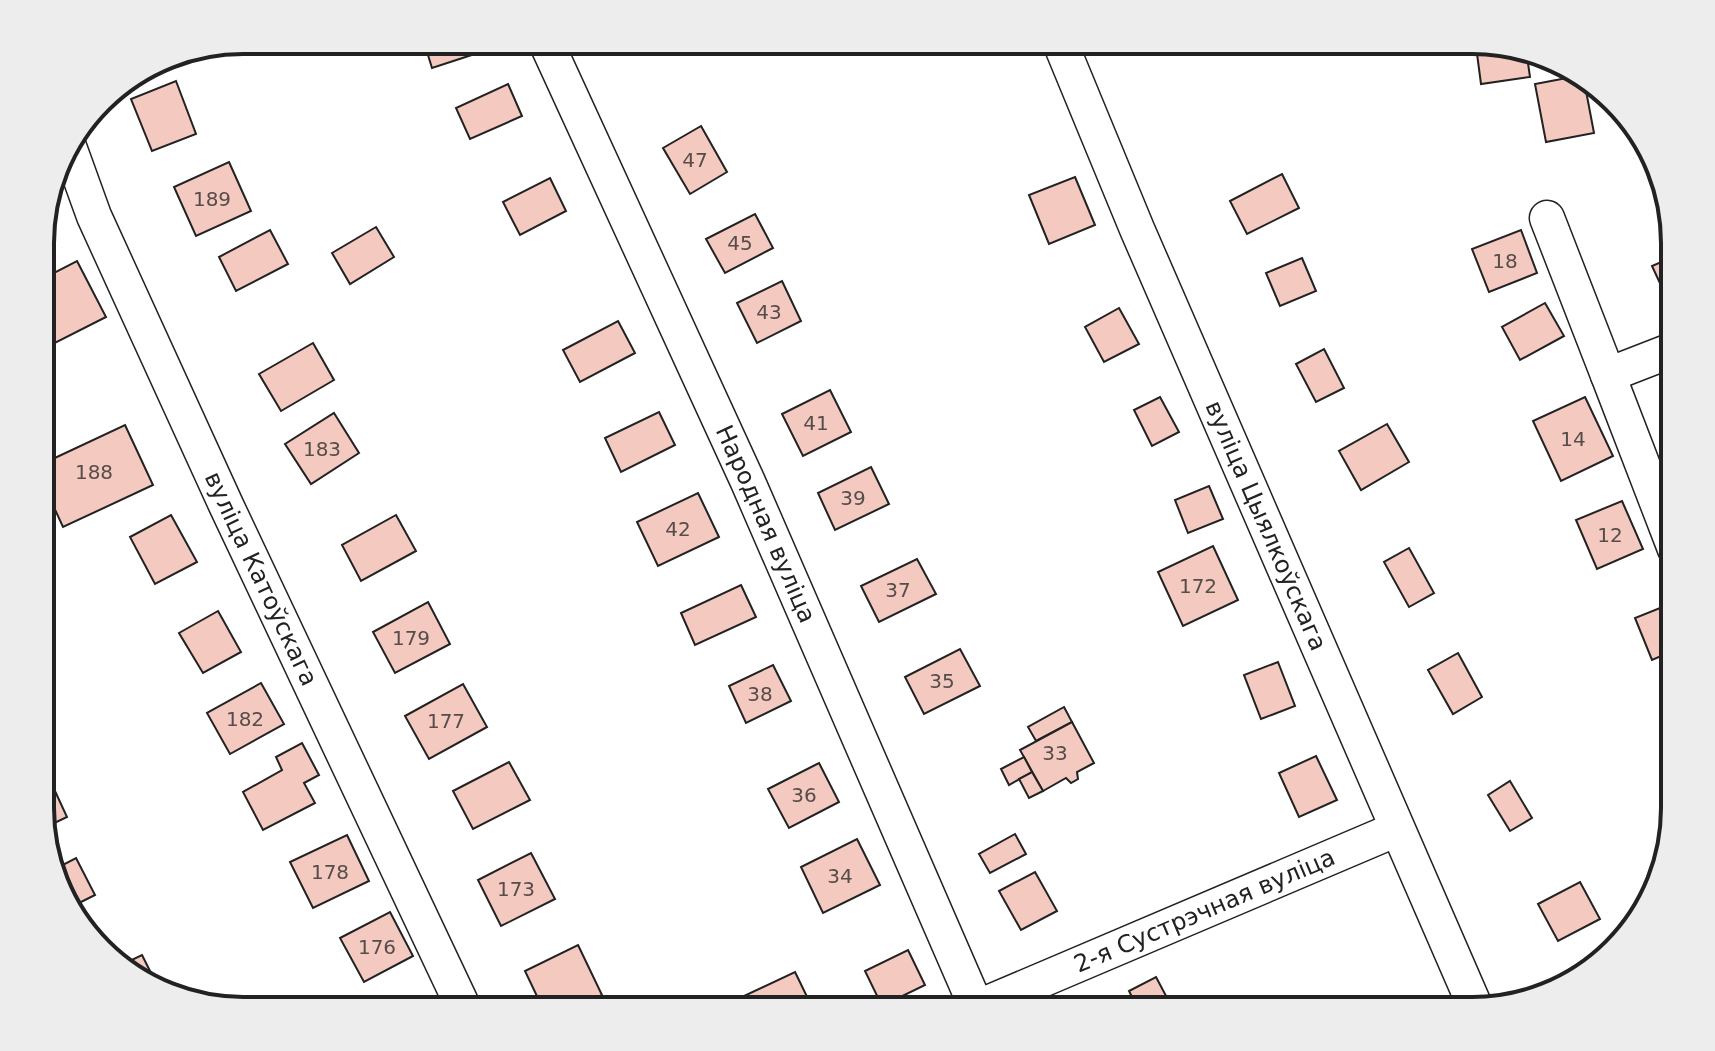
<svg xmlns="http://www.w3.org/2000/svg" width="1715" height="1051" font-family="'DejaVu Sans',sans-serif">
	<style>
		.building { fill: #f3c9c0; stroke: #222; stroke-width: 2 }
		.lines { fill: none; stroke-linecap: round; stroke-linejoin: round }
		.minor-casing { stroke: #222; stroke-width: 37 }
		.minor { stroke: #fff; stroke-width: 34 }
		.labels { text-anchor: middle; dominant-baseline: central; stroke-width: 6; stroke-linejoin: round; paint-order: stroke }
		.number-label { font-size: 20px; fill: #564c4a }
		.street-label { font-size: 24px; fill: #222; stroke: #fff }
		.rim { fill: none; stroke: #222; stroke-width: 4 }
	</style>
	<rect width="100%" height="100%" fill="#fff"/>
	<g class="building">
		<polygon points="432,40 487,40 490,49 432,68 424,42"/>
		<polygon points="1488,44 1527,56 1530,77 1481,84 1476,46"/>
		<polygon points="1583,75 1594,133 1546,142 1535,84"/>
		<polygon points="176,81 196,134 152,151 131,99"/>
		<polygon points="508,84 522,116 470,139 456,108"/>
		<polygon points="701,126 727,172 690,194 663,148"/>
		<polygon points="229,162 251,211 196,236 174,187"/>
		<polygon points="1282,174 1299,208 1247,234 1230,201"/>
		<polygon points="1075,177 1095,225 1049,244 1029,195"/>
		<polygon points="550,178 566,211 520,235 503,202"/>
		<polygon points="755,214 773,248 725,273 706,239"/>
		<polygon points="376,227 394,257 350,284 332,253"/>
		<polygon points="270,230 288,264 236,291 219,257"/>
		<polygon points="1521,230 1537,273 1489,292 1472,249"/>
		<polygon points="1675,256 1675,306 1671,307 1652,266"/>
		<polygon points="1302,258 1316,291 1280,306 1266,273"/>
		<polygon points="77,261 106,317 45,348 42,342 42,279"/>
		<polygon points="782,281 801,321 757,343 737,303"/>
		<polygon points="1545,303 1564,336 1520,360 1502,327"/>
		<polygon points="1119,308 1139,344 1104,362 1085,327"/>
		<polygon points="618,321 635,353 580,382 563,350"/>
		<polygon points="313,343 334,380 281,411 259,374"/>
		<polygon points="1324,349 1344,388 1316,402 1296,364"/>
		<polygon points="830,390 851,432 803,456 782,414"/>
		<polygon points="1160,397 1179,432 1152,446 1134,410"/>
		<polygon points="1585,397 1613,456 1561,481 1533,421"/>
		<polygon points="659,412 675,445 621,472 605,438"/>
		<polygon points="334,413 359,453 311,484 285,444"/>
		<polygon points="1387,424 1409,462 1361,490 1339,451"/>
		<polygon points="125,425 153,485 63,527 42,481 42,464"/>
		<polygon points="871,467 889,504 835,530 818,493"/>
		<polygon points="1209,486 1223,519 1188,533 1175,500"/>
		<polygon points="698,493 719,537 658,566 637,522"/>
		<polygon points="1622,501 1643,549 1597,569 1576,520"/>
		<polygon points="171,515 197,562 155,584 130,537"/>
		<polygon points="396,515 416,551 361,581 342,545"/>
		<polygon points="1213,546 1238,600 1183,626 1158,572"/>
		<polygon points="1409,548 1434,593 1409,607 1384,562"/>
		<polygon points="917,559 936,594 879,622 861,586"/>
		<polygon points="741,585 756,617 695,645 681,613"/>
		<polygon points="428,602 450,644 395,673 373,632"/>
		<polygon points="1670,604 1675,614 1675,650 1652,660 1635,618"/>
		<polygon points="218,611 241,652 203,673 179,633"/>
		<polygon points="960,649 980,686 924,714 905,677"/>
		<polygon points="1458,653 1482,697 1453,714 1428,670"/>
		<polygon points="1278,662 1295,706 1261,719 1244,675"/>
		<polygon points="773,665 791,701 746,723 729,686"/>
		<polygon points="261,683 284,724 230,754 207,713"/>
		<polygon points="463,684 487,727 429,759 405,716"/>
		<polygon points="1064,707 1072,722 1036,741 1028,727"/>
		<polygon points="1072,722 1094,763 1077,772 1078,779 1071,783 1066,778 1043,791 1020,750"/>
		<polygon points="302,743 319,775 304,783 315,803 263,830 243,792 282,770 276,757"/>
		<polygon points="1316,756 1337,800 1299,817 1279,773"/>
		<polygon points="1024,757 1032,772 1009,785 1001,769"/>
		<polygon points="509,762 530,800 473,829 453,791"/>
		<polygon points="819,763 839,802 789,828 768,789"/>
		<polygon points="1032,772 1043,791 1029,798 1019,779"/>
		<polygon points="49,778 67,817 42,829 42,782"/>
		<polygon points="1510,781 1532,818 1510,831 1488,795"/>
		<polygon points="1015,834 1026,854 990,873 979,854"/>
		<polygon points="347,835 369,881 313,908 290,862"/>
		<polygon points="857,839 880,885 823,913 801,867"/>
		<polygon points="531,853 555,899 501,926 478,880"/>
		<polygon points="76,858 95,895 69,908 55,869"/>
		<polygon points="1035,872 1057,911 1021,930 999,891"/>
		<polygon points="1580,882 1600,919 1558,941 1538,904"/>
		<polygon points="390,912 413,956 364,982 340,938"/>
		<polygon points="578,945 602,995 570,1011 544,1011 525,971"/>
		<polygon points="908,950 925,985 882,1006 865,971"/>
		<polygon points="142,955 157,985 130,977 119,966"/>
		<polygon points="795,972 814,1011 751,1011 744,996"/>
		<polygon points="1156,977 1174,1011 1139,1011 1129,991"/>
	</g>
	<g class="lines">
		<defs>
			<g id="minor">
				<path id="s1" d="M545,40L748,482L978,1011"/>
				<path id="s2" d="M1059,40L1137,229L1477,1011"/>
				<path id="s3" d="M68,144L94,216L226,505L465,1011"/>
				<polyline points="1547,218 1608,375"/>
				<polyline points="1675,349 1608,375 1675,549"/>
				<path id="s4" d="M969,1011L1397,829"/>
			</g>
		</defs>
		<use href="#minor" class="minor-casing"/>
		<use href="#minor" class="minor"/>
	</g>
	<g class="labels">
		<g class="number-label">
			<text x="695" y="160">47</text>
			<text x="212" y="199">189</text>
			<text x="740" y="243">45</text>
			<text x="1505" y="261">18</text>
			<text x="769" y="312">43</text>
			<text x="816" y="423">41</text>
			<text x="1573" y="439">14</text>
			<text x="322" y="449">183</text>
			<text x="94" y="472">188</text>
			<text x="853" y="498">39</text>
			<text x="678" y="529">42</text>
			<text x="1610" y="535">12</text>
			<text x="1198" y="586">172</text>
			<text x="898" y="590">37</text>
			<text x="411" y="638">179</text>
			<text x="942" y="681">35</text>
			<text x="760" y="694">38</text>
			<text x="245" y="719">182</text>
			<text x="446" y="721">177</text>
			<text x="1055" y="753">33</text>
			<text x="804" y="795">36</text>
			<text x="330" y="872">178</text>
			<text x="840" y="876">34</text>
			<text x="516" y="889">173</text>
			<text x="377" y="947">176</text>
		</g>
		<g class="street-label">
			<text stroke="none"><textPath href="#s1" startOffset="532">Народная вуліца</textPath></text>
			<text stroke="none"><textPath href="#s2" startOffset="528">вуліца Цыялкоўскага</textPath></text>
			<text stroke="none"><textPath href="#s3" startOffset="476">вуліца Катоўскага</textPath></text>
			<text stroke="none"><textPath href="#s4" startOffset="256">2-я Сустрэчная вуліца</textPath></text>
		</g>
	</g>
	<path d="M0 0H1715V1051H0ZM243 54H1472A189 189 0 0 1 1661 243V808A189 189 0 0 1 1472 997H243A189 189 0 0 1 54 808V243A189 189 0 0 1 243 54Z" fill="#ededed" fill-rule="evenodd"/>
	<path class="rim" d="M243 54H1472A189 189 0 0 1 1661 243V808A189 189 0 0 1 1472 997H243A189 189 0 0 1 54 808V243A189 189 0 0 1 243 54Z"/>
</svg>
